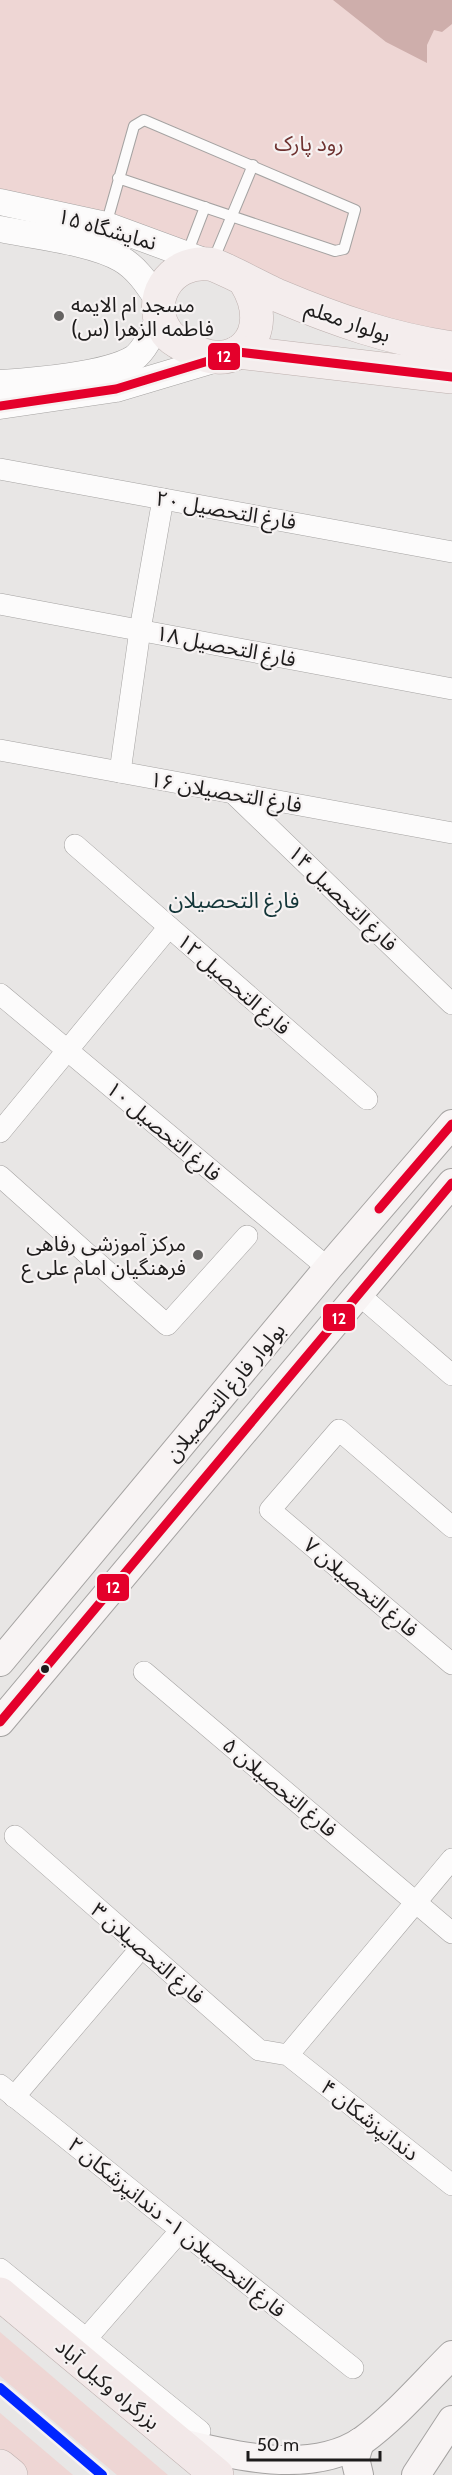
<svg xmlns="http://www.w3.org/2000/svg" width="452" height="2475" font-family="Cabin,'Noto Sans Arabic',sans-serif">
	<style>
		.green { fill: #eed6d4 }
		.water { fill: #ceaeab }
		.lines { fill: none; stroke-linecap: round; stroke-linejoin: round }
		.service-casing { stroke: #a5a3a2; stroke-width: 12 }
		.minor-casing { stroke: #a5a3a2; stroke-width: 22 }
		.tertiary-casing { stroke: #a5a3a2; stroke-width: 27 }
		.secondary-casing { stroke: #a5a3a2; stroke-width: 30 }
		.primary-casing { stroke: #bdb0ae; stroke-width: 34 }
		.trunk-casing { stroke: #bdb0ae; stroke-width: 34 }
		.service { stroke: #fcfbfb; stroke-width: 10 }
		.minor { stroke: #fcfbfb; stroke-width: 21 }
		.tertiary { stroke: #fcfbfb; stroke-width: 26 }
		.secondary { stroke: #f8f4f4; stroke-width: 28 }
		.primary { stroke: #f4eded; stroke-width: 33 }
		.trunk { stroke: #f2e8e8; stroke-width: 33 }
		.bus-1-casing { stroke: #f6f2f2; stroke-width: 14 }
		.bus-1 { stroke: #e4002b; stroke-width: 9 }
		.rail-1-casing { stroke: #f6f2f2; stroke-width: 15 }
		.rail-1 { stroke: #0026ff; stroke-width: 10 }
		.poi-dot { fill: #656362; stroke: #f6f2f2; stroke-width: 2 }
		.bus-dot { fill: #1e1c1c; stroke: #f6f2f2; stroke-width: 2 }
		.labels { text-anchor: middle; dominant-baseline: central; stroke-width: 4.5; stroke-linejoin: round; paint-order: stroke }
		.park-label { font-size: 21px; fill: #6e3230; stroke: #f6f2f2 }
		.street-label { font-size: 21px; fill: #1e1c1c; stroke: #f6f2f2 }
		.poi-label { font-size: 21px; fill: #1e1c1c; stroke: #f6f2f2; text-anchor: start }
		.neighbourhood-label { font-size: 22px; fill: #123538; stroke: #f6f2f2 }
		.line-badge { stroke: #f6f2f2; stroke-width: 2 }
		.badge-label { font-size: 16px; text-anchor: middle; font-weight: bold; fill: #fff }
	</style>
	<rect width="100%" height="100%" fill="#e8e6e5"/>
	<g class="green">
		<polygon points="0,0 452,0 452,333 406,330 0,191"/>
		<polygon points="0,2332 168,2475 117,2475 0,2376"/>
		<polygon points="0,2413 73,2475 21,2475 0,2458"/>
	</g>
	<polygon class="water" points="333,0 452,0 452,24 442,32 434,30 427,45 427,63 386,42"/>
	<g class="lines">
		<defs>
			<g id="service">
				<polyline points="106,225 134,126 144,120 355,210 344,249 335,251 118,178"/>
				<polyline points="187,254 205,207"/>
				<polyline points="213,261 253,165"/>
			</g>
			<g id="minor">
				<polyline points="0,469 452,552"/>
				<polyline points="0,604 452,689"/>
				<polyline points="0,750 452,833"/>
				<polyline points="120,772 140,630 163,499"/>
				<polyline points="233,793 452,1004"/>
				<polyline points="75,845 367,1099"/>
				<polyline points="0,994 328,1268"/>
				<polyline points="0,1132 169,927"/>
				<polyline points="0,1176 167,1325 247,1236"/>
				<polyline points="357,1293 452,1375"/>
				<polyline points="452,1527 339,1430 270,1510 452,1664"/>
				<polyline points="144,1672 452,1933"/>
				<polyline points="15,1836 259,2050 288,2055 452,2185"/>
				<polyline points="288,2055 452,1859"/>
				<polyline points="0,2085 353,2368"/>
				<polyline points="14,2097 141,1948"/>
				<polyline points="0,2269 200,2431"/>
				<polyline points="86,2339 181,2230"/>
			</g>
			<g id="tertiary">
				<polyline points="0,202 106,225 212,264"/>
				<path d="M0,229C34,236 92,242 121,259C137,268 148,285 158,300"/>
				<path d="M0,383C33,381 107,375 134,358C146,349 153,331 159,318"/>
				<polyline points="0,406 116,389 220,358"/>
			</g>
			<g id="secondary">
				<polyline points="0,1662 328,1268 452,1124"/>
				<polyline points="0,1722 452,1183"/>
				<path d="M178,2442C233,2456 311,2475 362,2441C395,2417 423,2384 452,2355"/>
				<polyline points="359,2475 355,2458 360,2442"/>
				<polyline points="416,2475 452,2420"/>
			</g>
			<g id="primary">
				<path d="M246,283C277,334 235,379 185,346C179,343 171,339 167,333C144,301 170,260 209,264C220,265 264,290 279,296C336,320 391,339 452,348"/>
				<polyline points="238,352 452,377"/>
			</g>
			<g id="trunk">
				<polyline points="0,2294 217,2475"/>
				<polyline points="0,2466 11,2475"/>
			</g>
		</defs>
		<use href="#service" class="service-casing"/>
		<use href="#minor" class="minor-casing"/>
		<use href="#tertiary" class="tertiary-casing"/>
		<use href="#secondary" class="secondary-casing"/>
		<use href="#primary" class="primary-casing"/>
		<use href="#trunk" class="trunk-casing"/>
		<use href="#service" class="service"/>
		<use href="#minor" class="minor"/>
		<use href="#tertiary" class="tertiary"/>
		<use href="#secondary" class="secondary"/>
		<use href="#primary" class="primary"/>
		<use href="#trunk" class="trunk"/>
		<defs>
			<g id="bus-1">
				<polyline points="0,406 116,389 238,352 452,377"/>
				<polyline points="379,1209 452,1124"/>
				<polyline points="0,1722 452,1183"/>
			</g>
		</defs>
		<use href="#bus-1" class="bus-1-casing"/>
		<use href="#bus-1" class="bus-1"/>
		<defs>
			<polyline id="rail-1" points="0,2388 102,2475"/>
		</defs>
		<use href="#rail-1" class="rail-1-casing"/>
		<use href="#rail-1" class="rail-1"/>
	</g>
	<g class="poi-dot">
		<circle cx="59" cy="316" r="6"/>
		<circle cx="198" cy="1255" r="6"/>
	</g>
	<circle class="bus-dot" cx="45" cy="1669" r="5"/>
	<g class="labels">
		<g class="park-label">
			<text x="309" y="143">رود پارک</text>
		</g>
		<g class="street-label">
			<text transform="translate(107 229) rotate(16)">نمایشگاه ۱۵</text>
			<text transform="translate(348 321) rotate(19)">بولوار معلم</text>
			<text transform="translate(226 510) rotate(10)">فارغ التحصیل ۲۰</text>
			<text transform="translate(226 646) rotate(11)">فارغ التحصیل ۱۸</text>
			<text transform="translate(226 792) rotate(10)">فارغ التحصیلان ۱۶</text>
			<text transform="translate(343 898) rotate(44)">فارغ التحصیل ۱۴</text>
			<text transform="translate(234 984) rotate(41)">فارغ التحصیل ۱۲</text>
			<text transform="translate(164 1131) rotate(40)">فارغ التحصیل ۱۰</text>
			<text transform="translate(225 1392) rotate(-50)">بولوار فارغ التحصیلان</text>
			<text transform="translate(361 1587) rotate(40)">فارغ التحصیلان ۷</text>
			<text transform="translate(280 1787) rotate(40)">فارغ التحصیلان ۵</text>
			<text transform="translate(148 1953) rotate(41)">فارغ التحصیلان ۳</text>
			<text transform="translate(370 2120) rotate(38)">دندانپزشکان ۴</text>
			<text transform="translate(177 2227) rotate(39)">فارغ التحصیلان ۱- دندانپزشکان ۲</text>
			<text transform="translate(108 2384) rotate(40)">بزرگراه وکیل آباد</text>
		</g>
		<g class="poi-label">
			<text x="71" y="304">مسجد ام الایمه<tspan x="71" dy="24">فاطمه الزهرا (س)</tspan></text>
			<text x="186" y="1243" text-anchor="end">مرکز آموزشی رفاهی<tspan x="186" dy="24">فرهنگیان امام علی ع</tspan></text>
		</g>
		<g class="neighbourhood-label">
			<text x="234" y="900">فارغ التحصیلان</text>
		</g>
	</g>
	<g class="line-badge">
		<rect x="207" y="342" width="34" height="29" rx="6" fill="#e4002b"/>
		<rect x="322" y="1303" width="34" height="29" rx="6" fill="#e4002b"/>
		<rect x="96" y="1573" width="34" height="29" rx="6" fill="#e4002b"/>
	</g>
	<g class="badge-label">
		<text x="224" y="362">12</text>
		<text x="339" y="1324">12</text>
		<text x="113" y="1593">12</text>
	</g>
	<path d="M248 2451v9h132v-9" fill="none" stroke="#1e1c1c" stroke-width="3"/>
	<text x="257" y="2451" font-size="18" fill="#1e1c1c" stroke="#f6f2f2" stroke-width="4.5" paint-order="stroke">50 m</text>
</svg>
